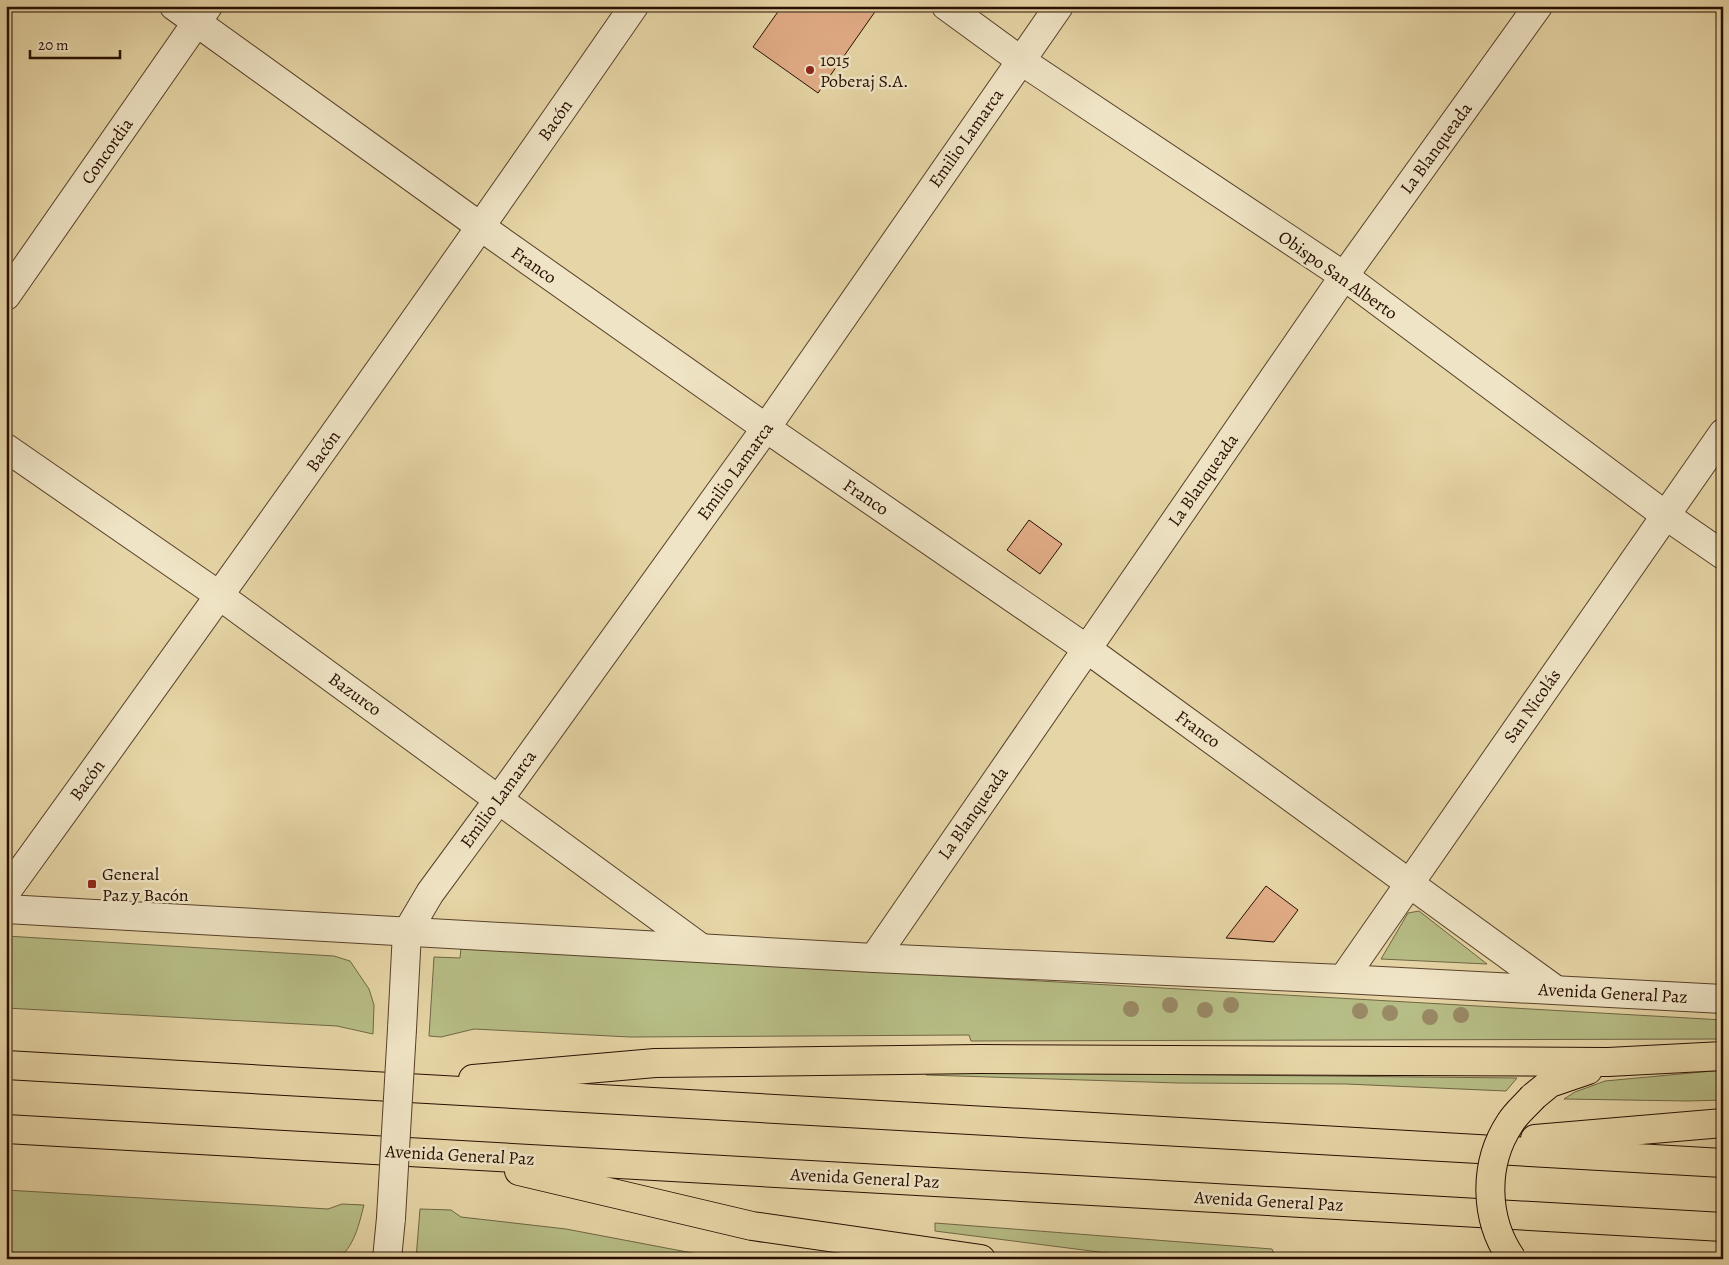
<svg xmlns="http://www.w3.org/2000/svg" width="1729" height="1265" font-family="Alegreya,serif">
	<style>
		.green { fill: #b7bd86; stroke: #706643 }
		.building { fill: #e1ac86; stroke: #280e00 }
		.lines { fill: none; stroke-linecap: round; stroke-linejoin: round }
		.minor-casing { stroke: #58402a; stroke-width: 30 }
		.highway-casing { stroke: #280e00; stroke-width: 30 }
		.minor { stroke: #efe4c5; stroke-width: 28 }
		.highway { stroke: #e6d5a6; stroke-width: 28 }
		.minor-bridge-casing { stroke: #58402a; stroke-width: 30; stroke-linecap: butt }
		.highway-bridge-casing { stroke: #280e00; stroke-width: 30; stroke-linecap: butt }
		.minor-bridge { stroke: #efe4c5; stroke-width: 28 }
		.highway-bridge { stroke: #e6d5a6; stroke-width: 28 }
		.tree { fill: #998965 }
		.poi-dot { fill: #8f2418; stroke: #efe4c5; stroke-width: 2 }
		.labels { text-anchor: middle; dominant-baseline: central; stroke-width: 5; stroke-linejoin: round; paint-order: stroke }
		.poi-label { font-size: 18px; fill: #280e00; stroke: #efe4c5; text-anchor: start }
		.street-label { font-size: 18px; fill: #280e00; stroke: #efe4c5 }
	</style>
	<rect width="100%" height="100%" fill="#e6d5a6"/>
	<filter id="stains"><feTurbulence type="fractalNoise" baseFrequency=".004" numOctaves="4"/><feColorMatrix values="0 0 0 0 .2 0 0 0 0 .09 0 0 0 0 .02 0 0 0 .5 -.17"/></filter>
	<radialGradient id="worn" r=".72"><stop offset=".6" stop-color="#630" stop-opacity="0"/><stop offset="1" stop-color="#630" stop-opacity=".3"/></radialGradient>
	<g class="green">
		<polygon points="1419,911 1487,964 1381,959 1408,913"/>
		<polygon points="6,936 334,956 350,961 369,989 374,1005 373,1034 337,1026 6,1008"/>
		<polygon points="461,948 1723,1020 1723,1039 971,1041 969,1035 630,1037 474,1029 441,1037 429,1036 434,957 460,958"/>
		<polygon points="1723,1070 1723,1100 1689,1101 1564,1099 1575,1092 1605,1081"/>
		<polygon points="926,1072 1517,1078 1506,1091 1346,1084 1178,1083 926,1075"/>
		<path d="M6,1190L328,1209L342,1204L364,1205C359,1224 354,1248 337,1259H6Z"/>
		<polygon points="420,1209 451,1210 461,1217 566,1229 724,1259 416,1259"/>
		<polygon points="935,1223 1272,1249 1276,1259 1154,1259 935,1231"/>
	</g>
	<g class="building">
		<polygon points="782,6 879,6 818,93 753,47"/>
		<polygon points="1029,520 1062,544 1040,574 1007,550"/>
		<polygon points="1266,886 1298,910 1274,942 1226,938"/>
	</g>
	<g class="lines">
		<defs>
			<g id="minor">
				<polyline points="174,6 481,227 766,428 1087,649 1556,990"/>
				<polyline points="946,6 1020,60 1344,276 1665,515 1723,555"/>
				<polyline points="6,296 208,6"/>
				<polyline points="6,448 220,596 700,947"/>
				<path d="M6,892C218,599 428,304 634,6"/>
				<polyline points="6,909 874,958 1343,979 1723,999"/>
				<polyline points="874,958 1344,276 1538,6"/>
				<polyline points="1343,979 1723,433"/>
				<polyline points="402,1029 407,932 430,893 499,799 766,428 1059,6"/>
				<polyline points="387,1259 391,1218"/>
			</g>
			<g id="highway">
				<polyline points="6,1065 1723,1163"/>
				<polyline points="473,1079 655,1063 980,1059 1608,1062 1723,1056"/>
				<polyline points="1533,1097 1550,1083 1588,1070"/>
				<polyline points="6,1129 1723,1227"/>
				<polyline points="1535,1139 1723,1123"/>
				<polyline points="519,1171 752,1226 981,1259"/>
			</g>
		</defs>
		<use href="#minor" class="minor-casing"/>
		<use href="#highway" class="highway-casing"/>
		<use href="#minor" class="minor"/>
		<use href="#highway" class="highway"/>
		<defs>
			<polyline id="minor-bridge" points="391,1218 402,1029"/>
			<path id="highway-bridge" d="M1512,1259C1484,1219 1483,1164 1510,1123C1516,1113 1526,1105 1533,1097"/>
		</defs>
		<use href="#minor-bridge" class="minor-bridge-casing"/>
		<use href="#highway-bridge" class="highway-bridge-casing"/>
		<use href="#minor-bridge" class="minor-bridge"/>
		<use href="#highway-bridge" class="highway-bridge"/>
	</g>
	<g class="tree">
		<circle cx="1170" cy="1005" r="8"/>
		<circle cx="1231" cy="1005" r="8"/>
		<circle cx="1131" cy="1009" r="8"/>
		<circle cx="1205" cy="1010" r="8"/>
		<circle cx="1360" cy="1011" r="8"/>
		<circle cx="1390" cy="1013" r="8"/>
		<circle cx="1461" cy="1015" r="8"/>
		<circle cx="1430" cy="1017" r="8"/>
	</g>
	<g class="poi-dot">
		<circle cx="810" cy="70" r="5"/>
		<rect x="87" y="879" width="10" height="10" rx="2.5"/>
	</g>
	<g class="labels">
		<g class="poi-label">
			<text x="820" y="60">1015<tspan x="820" dy="21">Poberaj S.A.</tspan></text>
			<text x="102" y="874">General<tspan x="102" dy="21">Paz y Bacón</tspan></text>
		</g>
		<g class="street-label">
			<text transform="translate(555 120) rotate(-55)">Bacón</text>
			<text transform="translate(966 138) rotate(-55)">Emilio Lamarca</text>
			<text transform="translate(1436 148) rotate(-54)">La Blanqueada</text>
			<text transform="translate(107 151) rotate(-55)">Concordia</text>
			<text transform="translate(534 265) rotate(35)">Franco</text>
			<text transform="translate(1338 275) rotate(35)">Obispo San Alberto</text>
			<text transform="translate(323 451) rotate(-55)">Bacón</text>
			<text transform="translate(735 471) rotate(-54)">Emilio Lamarca</text>
			<text transform="translate(1203 480) rotate(-55)">La Blanqueada</text>
			<text transform="translate(866 497) rotate(34)">Franco</text>
			<text transform="translate(355 694) rotate(36)">Bazurco</text>
			<text transform="translate(1532 706) rotate(-55)">San Nicolás</text>
			<text transform="translate(1198 729) rotate(36)">Franco</text>
			<text transform="translate(87 780) rotate(-54)">Bacón</text>
			<text transform="translate(498 799) rotate(-54)">Emilio Lamarca</text>
			<text transform="translate(973 813) rotate(-55)">La Blanqueada</text>
			<text transform="translate(1613 993) rotate(3)">Avenida General Paz</text>
			<text transform="translate(460 1155) rotate(3)">Avenida General Paz</text>
			<text transform="translate(865 1178) rotate(3)">Avenida General Paz</text>
			<text transform="translate(1269 1201) rotate(3)">Avenida General Paz</text>
		</g>
	</g>
	<rect width="1729" height="1265" fill="none" stroke="#e6d5a6" stroke-width="25"/>
	<rect x="8" y="8" width="1714" height="1250" fill="none" stroke="#280e00" stroke-width="2.5"/>
	<rect x="12" y="12" width="1704" height="1240" fill="none" stroke="#280e00"/>
	<path d="M30 50v8h90v-8" fill="none" stroke="#280e00" stroke-width="2.5"/>
	<text x="38" y="50" font-size="15" fill="#280e00" stroke="#efe4c5" stroke-width="4" paint-order="stroke">20 m</text>
	<rect width="100%" height="100%" filter="url(#stains)"/>
	<rect width="100%" height="100%" fill="url(#worn)"/>
</svg>
